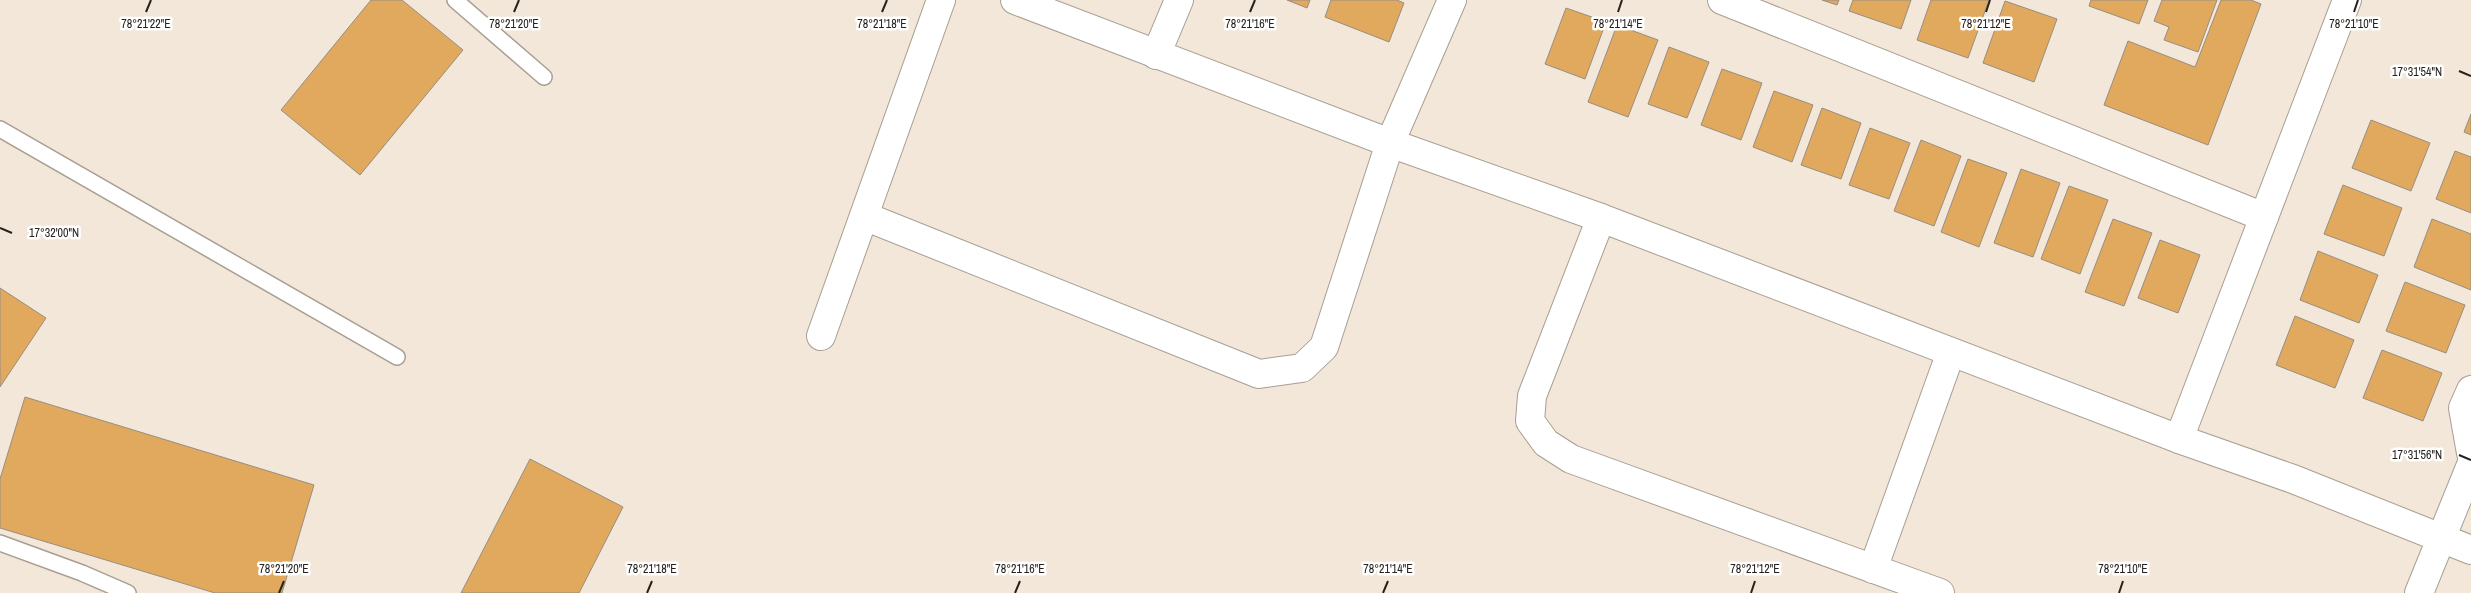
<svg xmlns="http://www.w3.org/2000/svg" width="2471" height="593" font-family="'Archivo Narrow',sans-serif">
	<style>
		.building { fill: #e1a95e; stroke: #978d81 }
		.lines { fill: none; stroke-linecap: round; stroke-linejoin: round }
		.lane-casing { stroke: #a89e92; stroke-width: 18 }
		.street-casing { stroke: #a89e92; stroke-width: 30 }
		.lane { stroke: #fff; stroke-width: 15 }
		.street { stroke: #fff; stroke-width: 28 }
		.ticks { fill: none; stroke: #25211c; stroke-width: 2 }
		.ticks-label { font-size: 12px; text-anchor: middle; fill: #25211c; stroke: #fff; stroke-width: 5; stroke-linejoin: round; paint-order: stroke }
	</style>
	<rect width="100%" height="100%" fill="#f2e7d9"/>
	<g class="building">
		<polygon points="371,0 402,0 463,50 360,175 281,110"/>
		<polygon points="1287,0 1310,0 1307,8"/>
		<polygon points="1331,0 1397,0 1404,3 1389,42 1325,17"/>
		<polygon points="1822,0 1839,0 1837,5"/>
		<polygon points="1853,0 1911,0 1901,29 1849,11"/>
		<polygon points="1931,0 1989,0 1968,58 1917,40"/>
		<polygon points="2091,0 2148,0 2139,24 2089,6"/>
		<polygon points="2162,0 2217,0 2198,52 2164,40 2169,27 2154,21"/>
		<polygon points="2221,0 2251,0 2261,4 2208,145 2104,105 2128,41 2195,67"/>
		<polygon points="2005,1 2057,19 2034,82 1983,63"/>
		<polygon points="1566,8 1606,22 1585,79 1545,64"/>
		<polygon points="1617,25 1658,40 1628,117 1588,102"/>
		<polygon points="1669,47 1709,62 1687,118 1648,104"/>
		<polygon points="1722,69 1762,83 1741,140 1701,125"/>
		<polygon points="1774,91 1813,105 1792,162 1753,147"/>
		<polygon points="1822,108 1861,123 1841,179 1801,165"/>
		<polygon points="2471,114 2471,135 2464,132"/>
		<polygon points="2371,120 2430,143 2411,191 2352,168"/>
		<polygon points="1870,128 1910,143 1889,199 1849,185"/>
		<polygon points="1921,140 1961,156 1934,226 1894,211"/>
		<polygon points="2455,151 2471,157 2471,213 2436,199"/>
		<polygon points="1968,159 2007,173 1979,247 1941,232"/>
		<polygon points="2021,169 2060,183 2033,257 1994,243"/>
		<polygon points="2343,185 2402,208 2384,256 2324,234"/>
		<polygon points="2069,186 2108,200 2080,274 2041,259"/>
		<polygon points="2113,219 2152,233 2124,306 2085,292"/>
		<polygon points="2432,219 2471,234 2471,290 2414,267"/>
		<polygon points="2160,240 2200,255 2178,313 2138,298"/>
		<polygon points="2318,251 2378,275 2359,323 2300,300"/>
		<polygon points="2405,282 2465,305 2446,353 2386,331"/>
		<polygon points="0,288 46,318 0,387"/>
		<polygon points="2295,316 2354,340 2335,388 2276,365"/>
		<polygon points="2382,350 2442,373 2423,421 2363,398"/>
		<polygon points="25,397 314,485 282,593 215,593 0,528 0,479"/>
		<polygon points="530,459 623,507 579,593 461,593"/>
	</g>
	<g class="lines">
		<defs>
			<g id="lane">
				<polyline points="455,0 544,77"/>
				<polyline points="0,129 397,357"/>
				<polyline points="0,543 82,573 128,593"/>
			</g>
			<g id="street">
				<polyline points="1015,0 1390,143 1601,218 2179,439 2293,479 2471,550"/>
				<polyline points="1722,0 2264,217"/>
				<polyline points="1156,55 1179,0"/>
				<polyline points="864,216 1259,374 1302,368 1324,347 1390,143 1452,0"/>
				<polyline points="1601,218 1532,396 1530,421 1546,443 1571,459 1940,593"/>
				<polyline points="821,336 941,0"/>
				<polyline points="2471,390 2463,408 2471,453"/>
				<polyline points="2179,439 2347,0"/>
				<polyline points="1873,569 1951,352"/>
				<polyline points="2419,593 2471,465"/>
			</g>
		</defs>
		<use href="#lane" class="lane-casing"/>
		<use href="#street" class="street-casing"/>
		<use href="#lane" class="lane"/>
		<use href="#street" class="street"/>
	</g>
	<path class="ticks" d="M146,12L151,0M514,12L519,0M882,12L887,0M1250,12L1255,0M1618,12L1622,0M1986,12L1990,0M2354,12L2358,0M2459,71L2471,76M0,228L12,233M2459,455L2471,460M279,593L284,581M647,593L652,581M1015,593L1020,581M1383,593L1388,581M1751,593L1755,581M2119,593L2123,581"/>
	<g class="ticks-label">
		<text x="146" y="28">78°21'22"E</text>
		<text x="514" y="28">78°21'20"E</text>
		<text x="882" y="28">78°21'18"E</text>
		<text x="1250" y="28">78°21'16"E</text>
		<text x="1618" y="28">78°21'14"E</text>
		<text x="1986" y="28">78°21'12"E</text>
		<text x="2354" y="28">78°21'10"E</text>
		<text x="2417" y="76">17°31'54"N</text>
		<text x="54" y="237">17°32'00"N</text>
		<text x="2417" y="459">17°31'56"N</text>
		<text x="284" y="573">78°21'20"E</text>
		<text x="652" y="573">78°21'18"E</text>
		<text x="1020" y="573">78°21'16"E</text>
		<text x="1388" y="573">78°21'14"E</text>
		<text x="1755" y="573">78°21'12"E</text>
		<text x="2123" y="573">78°21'10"E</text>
	</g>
</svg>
